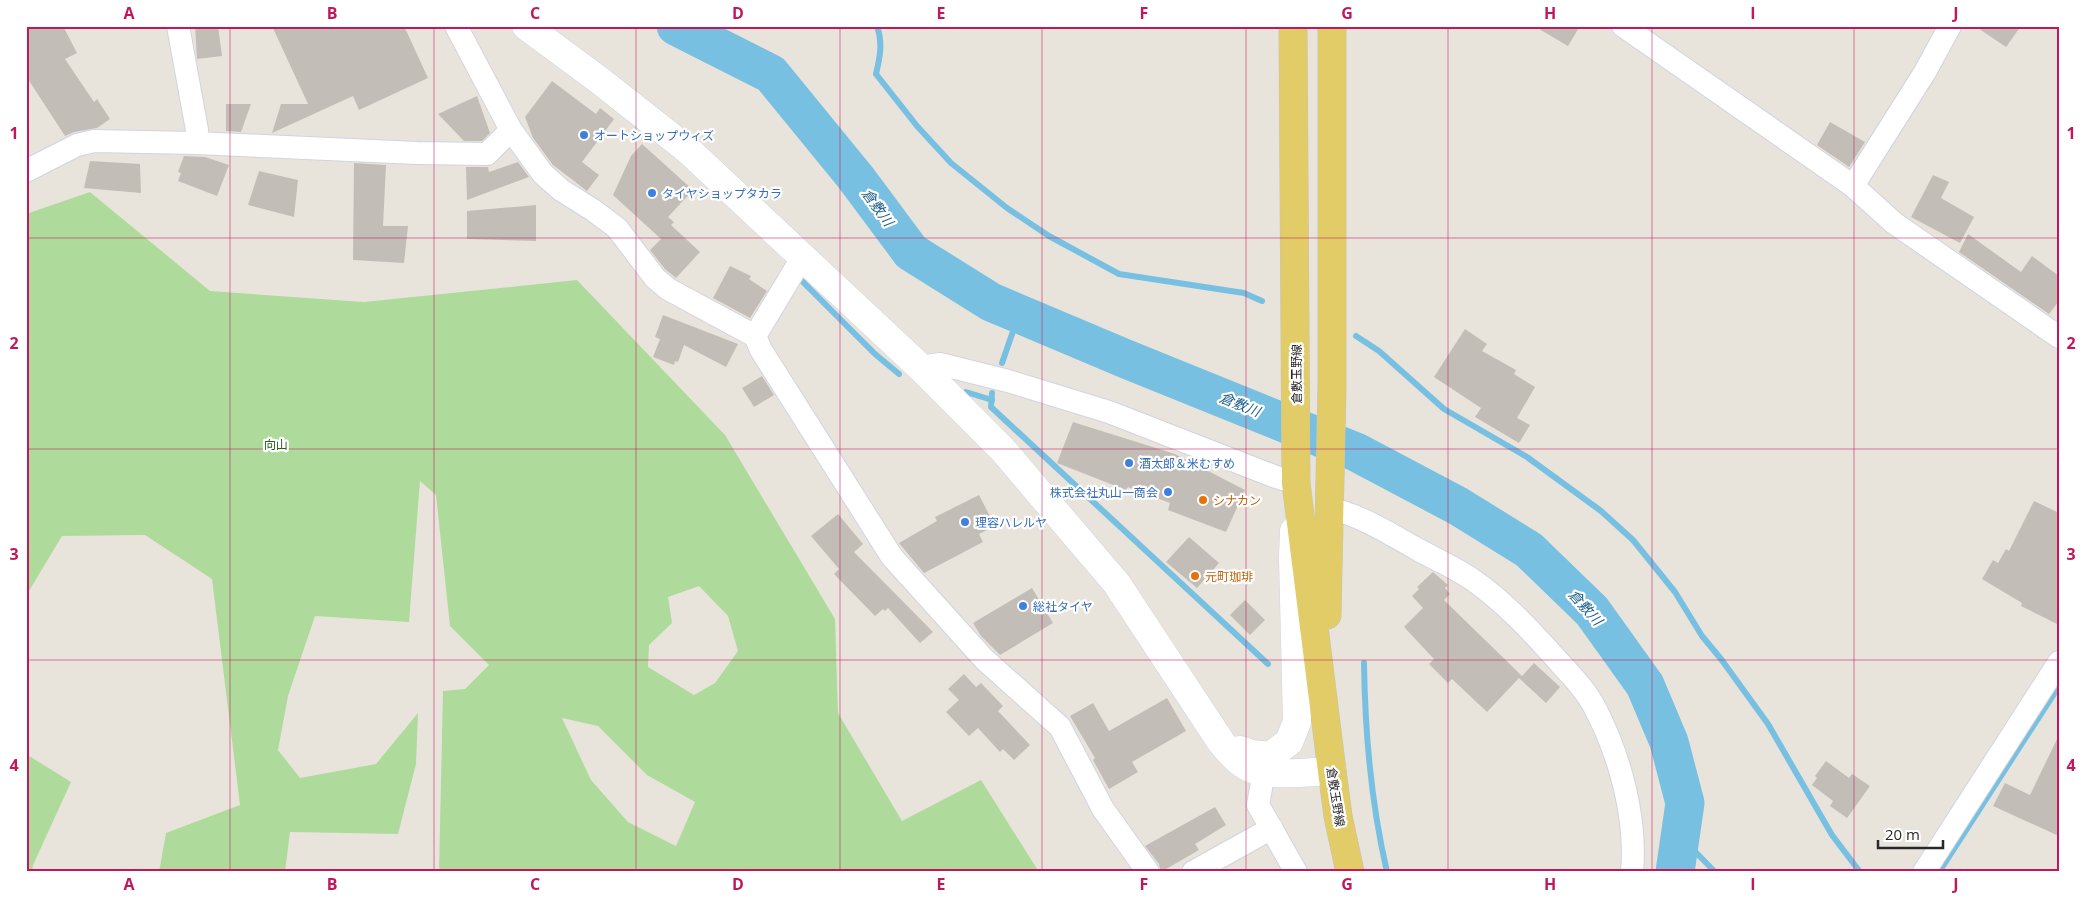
<svg xmlns="http://www.w3.org/2000/svg" width="2085" height="898" font-family="'Open Sans','Noto Sans JP',sans-serif">
	<style>
		.green { fill: #aedb9c; fill-rule: evenodd }
		.lines { fill: none; stroke-linecap: round; stroke-linejoin: round }
		.stream { stroke: #78c0e2; stroke-width: 6 }
		.river { stroke: #78c0e2; stroke-width: 39 }
		.building { fill: #c2beb7 }
		.minor-casing { stroke: #d1d3e0; stroke-width: 24 }
		.tertiary-casing { stroke: #d1d3e0; stroke-width: 29 }
		.primary-casing { stroke: #c3c3c3; stroke-width: 29 }
		.minor { stroke: #fff; stroke-width: 22 }
		.tertiary { stroke: #fff; stroke-width: 28 }
		.primary { stroke: #e2cc67; stroke-width: 28 }
		.grid { fill: none; stroke: #c2185b; stroke-width: 1; stroke-opacity: 0.55 }
		.shop-dot { fill: #3f7fe0; stroke: #fff; stroke-width: 2 }
		.food-dot { fill: #e8710a; stroke: #fff; stroke-width: 2 }
		.labels { text-anchor: middle; dominant-baseline: central; stroke-width: 4.5; stroke-linejoin: round; paint-order: stroke }
		.shop-label { font-size: 12px; fill: #366cbe; stroke: #fff; text-anchor: start }
		.street-label { font-size: 12px; fill: #282828; stroke: #fff }
		.park-label { font-size: 12px; fill: #295d20; stroke: #fff }
		.food-label { font-size: 12px; fill: #c56008; stroke: #fff; text-anchor: start }
		.water-label { font-size: 14px; font-style: italic; fill: #1a5d8a; stroke: #fff }
		.neatline { fill: none; stroke: #c2185b; stroke-width: 2 }
		.grid-label { font-size: 16px; text-anchor: middle; font-weight: bold; fill: #c2185b }
	</style>
	<rect width="100%" height="100%" fill="#e9e4db"/>
	<g class="green">
		<path d="M90,192L210,291L364,302L577,280L725,435L835,619L838,713L902,821L981,780L1039,872H439L443,691L465,689L489,665L450,626L436,495L420,481L409,622L315,616L288,696L278,750L300,778L376,764L418,713L416,764L398,834L290,832L285,872H159L166,833L240,805L212,579L145,535L62,536L26,596V214ZM699,586L728,616L738,651L715,683L694,695L648,667L649,645L672,623L668,597ZM562,718L598,726L647,775L695,802L676,846L628,822L591,780Z"/>
		<polygon points="26,754 71,782 33,865 32,872 26,872"/>
	</g>
	<g class="lines">
		<g class="stream">
			<path d="M877,26C883,43 880,57 876,74L917,126L951,163L1007,208L1049,236L1119,274L1244,293L1262,301"/>
			<polyline points="799,278 875,354 899,374"/>
			<polyline points="1356,336 1379,351 1444,409 1527,457 1601,511 1633,540 1675,592 1702,636 1721,659 1768,724 1832,835 1860,872"/>
			<polyline points="1002,363 1019,314"/>
			<polyline points="966,392 992,400"/>
			<polyline points="992,393 991,407 1268,664"/>
			<path d="M1364,663C1365,734 1371,803 1387,872"/>
			<polyline points="1680,836 1715,872"/>
			<polyline points="1939,872 2059,686"/>
		</g>
		<polyline class="river" points="676,26 771,74 856,178 911,252 991,302 1126,359 1356,452 1458,506 1529,550 1592,611 1645,685 1669,742 1685,803 1675,872"/>
	</g>
	<g class="building">
		<polygon points="26,26 63,26 77,53 65,59 94,102 97,99 110,119 97,128 74,132 65,136 26,76"/>
		<polygon points="195,26 218,26 222,56 197,59"/>
		<polygon points="272,26 404,26 428,78 359,110 353,96 272,133 281,104 308,104"/>
		<polygon points="1534,26 1580,26 1568,46"/>
		<polygon points="1975,26 2021,26 2006,47"/>
		<polygon points="552,81 596,114 600,108 614,119 582,162 599,175 587,191 553,165 533,138 525,117"/>
		<polygon points="477,96 490,133 482,141 464,141 438,114"/>
		<polygon points="226,104 251,104 241,132 226,131"/>
		<polygon points="1830,122 1865,142 1849,167 1817,145"/>
		<polygon points="642,144 693,190 668,217 674,222 671,225 700,252 676,278 665,269 650,250 661,239 613,195 631,156"/>
		<polygon points="184,156 205,157 229,165 217,196 178,181 181,173 178,172"/>
		<polygon points="90,161 140,164 141,193 84,188"/>
		<polygon points="518,162 529,177 467,200 466,167 488,167 489,172"/>
		<polygon points="354,163 386,165 383,226 408,226 404,263 353,260"/>
		<polygon points="259,171 298,180 294,217 248,205"/>
		<polygon points="1933,175 1949,182 1941,198 1974,217 1960,243 1911,217"/>
		<polygon points="536,205 536,241 467,239 467,211"/>
		<polygon points="1968,234 2021,272 2032,256 2059,276 2059,301 2049,314 1959,252"/>
		<polygon points="730,266 751,276 749,279 767,291 750,318 713,298"/>
		<polygon points="663,315 738,344 726,367 684,345 678,362 675,361 674,365 653,357 660,339 655,337"/>
		<polygon points="1465,329 1487,344 1482,351 1516,370 1514,374 1535,387 1517,418 1530,425 1519,443 1475,417 1481,408 1434,377"/>
		<polygon points="762,376 774,395 754,407 742,388"/>
		<polygon points="1073,422 1175,454 1245,490 1226,532 1168,510 1170,503 1128,487 1126,490 1057,463"/>
		<polygon points="979,495 995,526 979,534 983,542 924,573 899,543 937,521 935,517"/>
		<polygon points="2034,501 2059,513 2059,625 2021,606 2022,603 1982,579 1993,560 1998,563 2006,549 2009,551"/>
		<polygon points="838,514 863,544 854,552 933,632 920,643 888,608 885,611 883,609 875,616 834,574 839,569 811,536"/>
		<polygon points="1189,537 1219,563 1197,588 1166,562"/>
		<polygon points="1433,572 1448,585 1445,588 1450,594 1444,600 1522,676 1534,663 1560,687 1546,703 1519,678 1487,712 1452,679 1448,683 1429,664 1434,659 1404,627 1423,608 1412,596 1419,589 1417,587"/>
		<polygon points="1032,588 1053,623 1000,655 981,636 973,623"/>
		<polygon points="1245,600 1265,620 1250,635 1230,615"/>
		<polygon points="964,674 976,687 981,683 1003,706 998,711 1030,745 1014,760 1003,749 1000,752 978,728 969,736 946,712 959,700 948,689"/>
		<polygon points="1167,698 1186,731 1132,762 1138,772 1109,789 1093,760 1095,758 1070,716 1093,703 1109,731"/>
		<polygon points="2059,735 2059,836 1993,806 2005,783 2030,795"/>
		<polygon points="1826,761 1849,778 1852,774 1870,786 1847,818 1830,806 1833,801 1812,785 1817,778 1815,776"/>
		<polygon points="1215,807 1226,825 1195,844 1199,850 1161,872 1159,864 1145,846"/>
	</g>
	<g class="lines">
		<defs>
			<g id="minor">
				<polyline points="178,26 197,130 196,143"/>
				<polyline points="456,26 511,130 543,174 561,190 593,210 617,228 655,278 668,289 755,336"/>
				<polyline points="1623,26 1853,186 1894,223 2059,337"/>
				<polyline points="26,171 77,145 94,141 196,143 417,153 487,154 511,130"/>
				<polyline points="1853,186 1925,72 1950,26"/>
				<polyline points="803,256 755,336 761,350 892,557 984,659 1060,727 1103,809 1148,872"/>
				<polyline points="920,367 940,364 1008,381 1109,412 1276,477 1296,483"/>
				<path d="M1328,508C1361,515 1388,533 1417,549C1435,559 1456,568 1473,580C1506,603 1534,634 1560,663C1573,677 1587,692 1595,708C1620,756 1637,818 1632,872"/>
				<polyline points="1264,771 1258,805 1296,872"/>
				<polyline points="1193,872 1272,828"/>
				<polyline points="1924,872 2059,662"/>
			</g>
			<g id="tertiary">
				<path d="M526,26L599,80L688,150L920,367L1003,450L1117,584L1221,742C1228,751 1236,760 1246,766C1269,778 1307,772 1332,771"/>
				<polyline points="1240,750 1251,754 1270,756 1289,742 1297,722 1293,557 1294,531"/>
			</g>
			<g id="primary">
				<polyline points="1293,26 1296,483 1332,771 1338,816 1350,872"/>
				<polyline points="1327,615 1332,387 1332,26"/>
			</g>
		</defs>
		<use href="#minor" class="minor-casing"/>
		<use href="#tertiary" class="tertiary-casing"/>
		<use href="#primary" class="primary-casing"/>
		<use href="#minor" class="minor"/>
		<use href="#tertiary" class="tertiary"/>
		<use href="#primary" class="primary"/>
	</g>
	<path class="grid" d="M230,26V872M434,26V872M636,26V872M840,26V872M1042,26V872M1246,26V872M1448,26V872M1652,26V872M1854,26V872M26,238H2059M26,449H2059M26,660H2059"/>
	<g class="shop-dot">
		<circle cx="584" cy="135" r="5"/>
		<circle cx="652" cy="193" r="5"/>
		<circle cx="1129" cy="463" r="5"/>
		<circle cx="1168" cy="492" r="5"/>
		<circle cx="965" cy="522" r="5"/>
		<circle cx="1023" cy="606" r="5"/>
	</g>
	<g class="food-dot">
		<circle cx="1203" cy="500" r="5"/>
		<circle cx="1195" cy="576" r="5"/>
	</g>
	<g class="labels">
		<g class="shop-label">
			<text x="594" y="135">オートショップウィズ</text>
			<text x="662" y="193">タイヤショップタカラ</text>
			<text x="1139" y="463">酒太郎＆米むすめ</text>
			<text x="1158" y="492" text-anchor="end">株式会社丸山一商会</text>
			<text x="975" y="522">理容ハレルヤ</text>
			<text x="1033" y="606">総社タイヤ</text>
		</g>
		<g class="street-label">
			<text transform="translate(1296 374) rotate(-90)">倉敷玉野線</text>
			<text transform="translate(1336 797) rotate(81)">倉敷玉野線</text>
		</g>
		<g class="park-label">
			<text x="276" y="444">向山</text>
		</g>
		<g class="food-label">
			<text x="1213" y="500">シナカン</text>
			<text x="1205" y="576">元町珈琲</text>
		</g>
		<g class="water-label">
			<text transform="translate(878 207) rotate(54)">倉敷川</text>
			<text transform="translate(1240 404) rotate(22)">倉敷川</text>
			<text transform="translate(1586 607) rotate(48)">倉敷川</text>
		</g>
	</g>
	<rect width="2085" height="898" fill="none" stroke="#ffffff" stroke-width="55"/>
	<path d="M1878 840v8h65v-8" fill="none" stroke="#282828" stroke-width="2.5"/>
	<text x="1885" y="840" font-size="15" fill="#282828" stroke="#ffffff" stroke-width="4" paint-order="stroke">20 m</text>
	<rect x="28" y="28" width="2030" height="842" class="neatline"/>
	<g class="grid-label">
		<text x="129" y="19">A</text>
		<text x="332" y="19">B</text>
		<text x="535" y="19">C</text>
		<text x="738" y="19">D</text>
		<text x="941" y="19">E</text>
		<text x="1144" y="19">F</text>
		<text x="1347" y="19">G</text>
		<text x="1550" y="19">H</text>
		<text x="1753" y="19">I</text>
		<text x="1956" y="19">J</text>
		<text x="14" y="139">1</text>
		<text x="2071" y="139">1</text>
		<text x="14" y="349">2</text>
		<text x="2071" y="349">2</text>
		<text x="14" y="560">3</text>
		<text x="2071" y="560">3</text>
		<text x="14" y="771">4</text>
		<text x="2071" y="771">4</text>
		<text x="129" y="890">A</text>
		<text x="332" y="890">B</text>
		<text x="535" y="890">C</text>
		<text x="738" y="890">D</text>
		<text x="941" y="890">E</text>
		<text x="1144" y="890">F</text>
		<text x="1347" y="890">G</text>
		<text x="1550" y="890">H</text>
		<text x="1753" y="890">I</text>
		<text x="1956" y="890">J</text>
	</g>
</svg>
